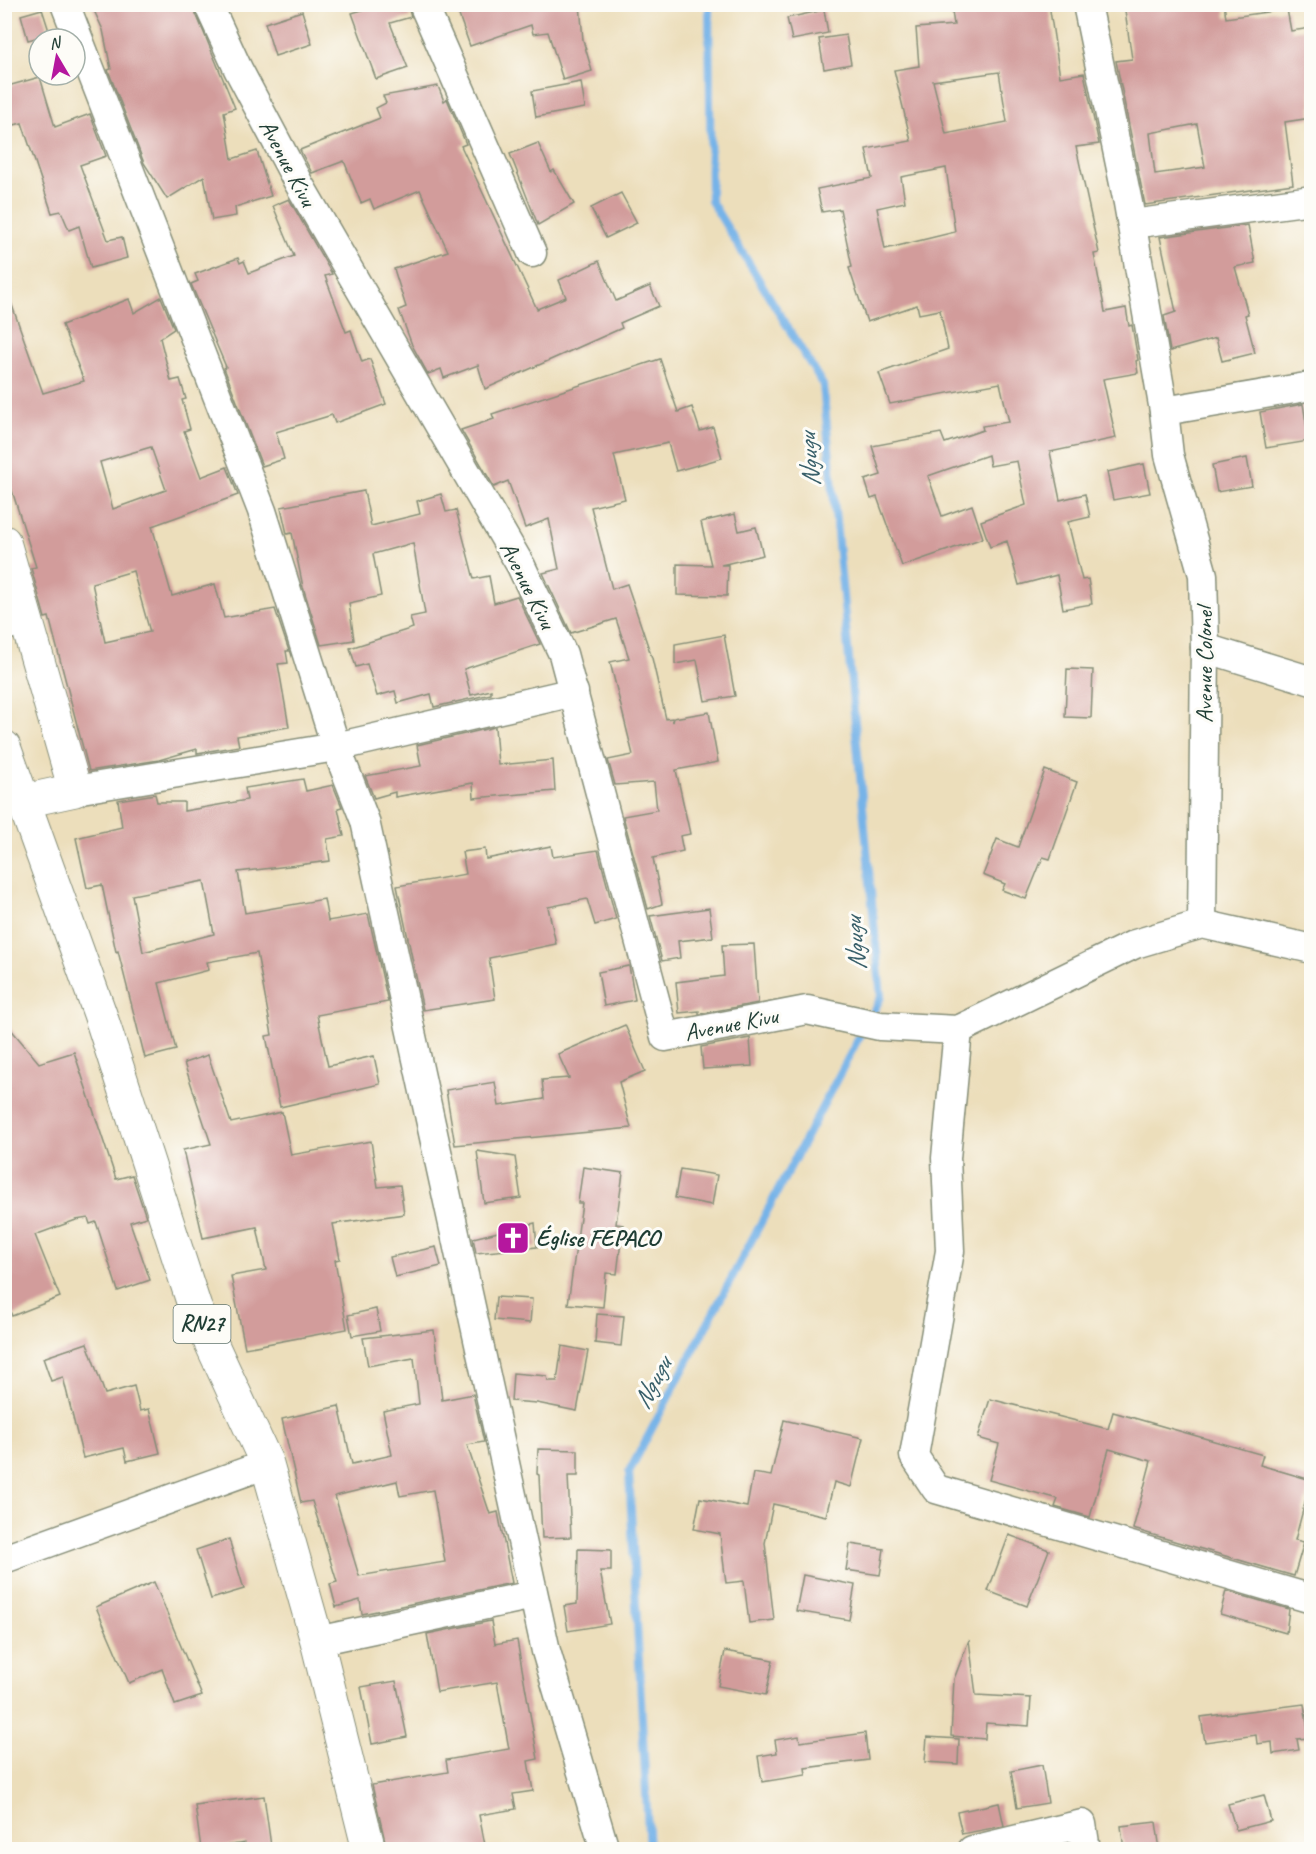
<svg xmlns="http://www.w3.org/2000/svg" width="1316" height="1854" font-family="Caveat,sans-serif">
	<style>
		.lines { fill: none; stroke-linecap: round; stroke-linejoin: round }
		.stream { stroke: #76b3e8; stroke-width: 8 }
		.building { fill: #d29c9b; fill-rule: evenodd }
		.minor-casing { stroke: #868e78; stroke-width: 31 }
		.tertiary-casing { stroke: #868e78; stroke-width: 35 }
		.primary-casing { stroke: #868e78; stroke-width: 35 }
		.minor { stroke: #fff; stroke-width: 28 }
		.tertiary { stroke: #fff; stroke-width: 33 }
		.primary { stroke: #fff; stroke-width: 33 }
		.labels { text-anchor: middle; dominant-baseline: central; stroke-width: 6; stroke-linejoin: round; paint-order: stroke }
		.shield { fill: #fdfcf7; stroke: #62766e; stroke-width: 1.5 }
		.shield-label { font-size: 22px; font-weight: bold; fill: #1f3d34 }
		.street-label { font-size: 24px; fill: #1f3d34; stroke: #fdfcf7 }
		.poi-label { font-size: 24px; font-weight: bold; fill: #1f3d34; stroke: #fdfcf7; text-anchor: start }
		.water-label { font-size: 26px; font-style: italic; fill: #39606a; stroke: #fdfcf7 }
	</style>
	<rect width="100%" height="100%" fill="#fdfcf7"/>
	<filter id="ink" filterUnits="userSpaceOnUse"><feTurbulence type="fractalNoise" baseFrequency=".0167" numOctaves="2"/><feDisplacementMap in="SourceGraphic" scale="12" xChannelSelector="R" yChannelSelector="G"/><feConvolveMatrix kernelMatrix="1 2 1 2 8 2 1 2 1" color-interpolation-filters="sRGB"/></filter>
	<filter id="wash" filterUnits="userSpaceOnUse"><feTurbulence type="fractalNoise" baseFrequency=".008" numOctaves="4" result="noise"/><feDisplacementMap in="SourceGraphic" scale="24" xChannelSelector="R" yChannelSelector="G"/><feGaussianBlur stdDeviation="1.35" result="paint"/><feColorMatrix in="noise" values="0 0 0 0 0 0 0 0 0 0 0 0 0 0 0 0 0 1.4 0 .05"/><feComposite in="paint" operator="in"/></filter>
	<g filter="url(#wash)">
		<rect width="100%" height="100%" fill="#ecdebb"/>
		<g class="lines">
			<g class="stream">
				<polyline points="709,4 711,201 823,385 881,997 870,1018"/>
				<polyline points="649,1850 629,1472 864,1028"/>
			</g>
		</g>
		<g id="blocks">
			<g class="building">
				<polygon points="91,4 192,4 235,108 224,112 232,159 257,151 271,196 235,207 236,216 212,220 204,176 167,199 144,163 108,70 111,69 103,30"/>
				<polygon points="382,4 407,4 411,17 390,23 408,68 376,79 352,13"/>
				<polygon points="455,4 580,4 583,40 592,71 563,80 548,32 533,34 531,25 470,46"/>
				<path d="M951,4H1049L1060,77L1084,73L1099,144L1076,147L1099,253L1094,254L1105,312L1126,308L1129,326L1132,325L1138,360L1136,361L1138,373L1103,379L1116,438L1050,452L1060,500L1085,494L1090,517L1068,522L1082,580L1088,579L1092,604L1063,609L1057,575L1019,585L1007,541L990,547L981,521L1026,505L1017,461L990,466L988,455L928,476L942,516L972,505L983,538L902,566L877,497L871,499L865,480L881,475L872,446L941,433L945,443L983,430L982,426L1009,422L1000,383L890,404L879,373L948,349L940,310L919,314L917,305L867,322L849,268L852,267L840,209L822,212L817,189L872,178L866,149L911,141L894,70L919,66L916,28L954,25ZM999,72L1007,122L946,134L933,81ZM946,168L955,232L885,249L877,208L905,202L901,177Z"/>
				<path d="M1124,4H1224L1226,18L1287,9L1291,31L1311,28V118L1285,122L1293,184L1145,205L1116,61L1132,59ZM1197,124L1205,167L1155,174L1150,133Z"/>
				<polygon points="42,9 50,34 28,40 21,15"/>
				<polygon points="824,10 828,33 792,40 787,18"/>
				<polygon points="302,11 312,44 275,56 265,23"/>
				<polygon points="846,35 851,64 824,69 819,39"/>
				<polygon points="40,77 55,127 90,114 106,156 80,165 108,240 122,237 127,258 91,268 79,226 69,230 61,211 52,213 22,123 14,125 4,93 4,87"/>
				<polygon points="581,82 585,108 536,117 532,91"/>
				<polygon points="438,86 444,101 447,99 466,144 461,146 537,309 566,297 559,280 599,261 616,301 650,286 659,306 620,323 622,328 485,389 478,365 444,378 441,369 428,374 412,345 399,310 406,307 394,269 448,251 420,190 374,209 370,199 361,203 344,161 312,173 300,150 380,118 376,108 386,103 383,96"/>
				<polygon points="538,143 551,172 554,170 574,204 538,225 510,154"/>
				<polygon points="621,193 637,223 606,238 591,208"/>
				<polygon points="289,199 332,274 325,276 346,332 351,330 362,362 370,359 386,404 335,423 332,415 276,432 284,459 262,466 224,368 226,367 191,284 198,281 195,274 238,258 240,263 244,261 249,273 294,256 273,206"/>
				<polygon points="1248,225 1255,263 1235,267 1248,314 1245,315 1255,353 1222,361 1216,338 1170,351 1164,316 1176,312 1160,237"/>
				<path d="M4,294H8L43,393L84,381L62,325L129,299L134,313L161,297L174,329L160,338L171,381L180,379L186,399L182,400L190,429L184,431L201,477L227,467L238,495L152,526L172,596L215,584L224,618L275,609L289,651H286L288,663L278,664L289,727L237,736L239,746L197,753V749L159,760L89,771L49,617L45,618L31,568L36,567L4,465ZM151,447L166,490L113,509L100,462ZM133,571L150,632L105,642L92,583Z"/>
				<polygon points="660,359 678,412 692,407 700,431 713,427 722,458 676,471 668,443 614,455 625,499 591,507 612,589 627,584 652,658 666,719 672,718 673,722 674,718 709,712 718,762 676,770 690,834 680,836 683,851 653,858 662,904 648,909 623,816 657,810 654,782 615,785 608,760 633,755 610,662 629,658 616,619 571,633 543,573 559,569 549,519 525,528 508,481 494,487 461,430 494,419 492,414"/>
				<polygon points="1303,404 1309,441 1266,448 1260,412"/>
				<polygon points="1247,458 1252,486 1217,492 1212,465"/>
				<polygon points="1144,464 1150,493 1113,500 1107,472"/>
				<polygon points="364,491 371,526 420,514 417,501 441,494 446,512 456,510 474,579 489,576 494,603 517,596 540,644 464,669 471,695 491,690 491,694 434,707 431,694 398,703 395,691 377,696 367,664 356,667 350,648 413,628 410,617 425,614 413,543 373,554 381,596 349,603 354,640 321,645 303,587 292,533 287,534 281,507"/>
				<polygon points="735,514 739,531 756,527 763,555 721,565 728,565 727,596 677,595 677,564 711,565 701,522"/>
				<polygon points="724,635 735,696 705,701 697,660 675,664 675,644"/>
				<polygon points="1067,669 1093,670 1091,718 1065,717"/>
				<polygon points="495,727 498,765 553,760 555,791 474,798 473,783 395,797 395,792 374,798 365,776 421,766 417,745"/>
				<polygon points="1045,770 1077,782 1050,859 1043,857 1026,899 1002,890 1005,884 983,875 997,839 1018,847"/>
				<path d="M303,779L306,791L333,785L342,807L338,808L344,836L327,839L330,861L238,872L245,913L324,899L328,921L368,914L388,1002L317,1015L328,1066L374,1056L380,1084L280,1107L266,1036L272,1035L257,953L207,962L209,970L159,983L176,1050L145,1058L118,951L116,952L102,885L87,888L76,838L122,827L118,800L155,794L157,802H184V811L247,800L245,788ZM204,881L214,934L143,952L132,895Z"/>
				<polygon points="551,846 553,857 598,850 616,919 595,925 587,899 548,907 556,944 489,958 495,999 423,1010 397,886 466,874 462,852 485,849 486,859"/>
				<polygon points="709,908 713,937 678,941 680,958 662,961 650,916"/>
				<polygon points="754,944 758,1003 699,1014 699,1011 679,1013 676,982 724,976 722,945"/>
				<polygon points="629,966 635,1000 604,1006 598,972"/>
				<polygon points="4,1021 39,1063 74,1052 116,1179 132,1175 146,1217 130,1222 150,1280 118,1291 96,1222 90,1224 88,1218 76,1220 35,1235 60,1297 12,1316 4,1297"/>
				<polygon points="625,1025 645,1071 619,1082 631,1128 455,1145 446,1090 495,1082 499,1106 544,1099 542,1080 569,1078 558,1054"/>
				<polygon points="750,1038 752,1066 703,1069 701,1047"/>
				<polygon points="208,1055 231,1123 282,1112 291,1155 371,1141 378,1187 400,1185 404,1214 333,1224 340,1259 335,1260 347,1329 245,1348 231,1276 266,1270 257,1227 203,1238 183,1150 211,1144 184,1063"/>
				<polygon points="477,1151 515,1157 521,1198 484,1203"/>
				<polygon points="583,1167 623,1173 616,1224 623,1225 617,1274 606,1273 603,1307 568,1304 582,1203 578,1203"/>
				<polygon points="680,1169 717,1175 712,1205 675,1198"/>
				<polygon points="535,1223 537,1247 476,1253 473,1238"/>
				<polygon points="436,1247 441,1266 395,1277 390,1257"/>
				<polygon points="496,1297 532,1299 530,1323 494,1320"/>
				<polygon points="376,1309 380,1331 352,1336 348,1315"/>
				<polygon points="597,1314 624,1316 621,1346 595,1343"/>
				<path d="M434,1330L442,1400L473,1394L484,1442L467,1445L490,1514L498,1512L512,1583L362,1614L360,1600L336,1607L330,1584L337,1582L312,1501L301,1503L282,1419L339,1406L352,1464L392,1455L383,1411L419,1404L414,1358L368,1366L363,1338ZM397,1481L400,1496L433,1490L445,1562L359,1576L335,1496Z"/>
				<polygon points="87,1343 105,1394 134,1386 140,1411 149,1409 160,1453 127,1461 124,1448 83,1458 63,1377 51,1381 43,1358"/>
				<polygon points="562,1346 588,1351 577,1411 537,1403 511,1401 513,1373 547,1376 548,1381 557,1381"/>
				<polygon points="990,1399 1108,1429 1113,1412 1263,1455 1260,1465 1311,1480 1295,1540 1304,1542 1294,1576 1133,1529 1151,1461 1109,1449 1090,1517 1055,1507 1058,1499 989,1480 999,1444 978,1438"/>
				<polygon points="784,1420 863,1438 851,1487 834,1482 826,1516 773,1504 765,1543 774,1620 749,1623 744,1581 726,1583 720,1534 694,1529 700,1498 747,1507 753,1473 771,1476"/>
				<polygon points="538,1449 578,1450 578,1476 568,1476 571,1537 542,1538 539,1475 537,1474"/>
				<polygon points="1009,1535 1049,1550 1027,1606 988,1591"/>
				<polygon points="229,1539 244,1589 211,1599 196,1550"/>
				<polygon points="850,1544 884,1549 880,1575 846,1570"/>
				<polygon points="578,1549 611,1550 611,1571 600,1571 610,1624 568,1631 564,1606 577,1604"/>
				<polygon points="803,1575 855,1585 849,1620 796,1611"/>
				<polygon points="154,1582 202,1696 175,1705 162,1669 129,1683 96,1607"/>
				<polygon points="1226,1591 1289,1609 1286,1633 1220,1614"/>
				<polygon points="491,1621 495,1644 517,1640 538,1759 528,1761 533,1791 513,1794 516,1809 479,1815 486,1850 387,1850 372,1785 448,1772 446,1760 509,1749 497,1682 437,1692 427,1634"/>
				<polygon points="969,1640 976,1695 1031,1698 1029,1726 986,1723 985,1739 951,1736 954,1679"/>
				<polygon points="725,1651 773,1660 766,1695 718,1686"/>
				<polygon points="396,1681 407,1737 372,1744 361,1687"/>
				<polygon points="1304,1704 1309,1738 1297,1739 1299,1750 1273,1754 1272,1742 1257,1744 1256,1735 1205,1742 1201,1717"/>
				<polygon points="865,1733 868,1760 805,1768 806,1775 762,1782 758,1756 777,1753 775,1740 799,1736 800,1742"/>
				<polygon points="927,1737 959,1739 958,1764 925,1762"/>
				<polygon points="1042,1765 1048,1803 1017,1808 1011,1771"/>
				<polygon points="1264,1795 1271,1821 1236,1830 1228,1804"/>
				<polygon points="264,1796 271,1846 245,1850 245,1843 201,1849 195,1805"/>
				<polygon points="999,1803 1004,1826 962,1834 957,1812"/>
				<polygon points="1156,1822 1160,1850 1124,1850 1121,1826"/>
			</g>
		</g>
	</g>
	<g filter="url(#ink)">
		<use href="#blocks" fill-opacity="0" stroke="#868e78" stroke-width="1.5"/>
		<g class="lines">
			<defs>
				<g id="minor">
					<polyline points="65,4 262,511 336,747 365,821 546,1651 605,1850"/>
					<polyline points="208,4 238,69 299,184 521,566 563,654 665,1037 807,1010 880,1026 958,1030 1135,944 1202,924 1312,949"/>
					<polyline points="423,4 532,253"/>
					<polyline points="1087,4 1128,203 1164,411 1169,455 1203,575 1205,648 1202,924"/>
					<polyline points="1132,224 1312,200"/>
					<polyline points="1164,411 1312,386"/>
					<polyline points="4,627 25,617"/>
					<polyline points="1205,648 1312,681"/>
					<polyline points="75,790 336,747 574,692"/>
					<polyline points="958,1030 946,1158 950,1251 914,1456 936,1489 1312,1599"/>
					<polyline points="4,1559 267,1464"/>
					<polyline points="317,1641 533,1595"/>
					<polyline points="972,1850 1082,1824 1086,1850"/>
				</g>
				<polyline id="tertiary" points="4,542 75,790 24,801"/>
				<polyline id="primary" points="4,747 100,1014 195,1308 267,1464 317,1641 369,1850"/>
			</defs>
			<use href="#minor" class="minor-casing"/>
			<use href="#tertiary" class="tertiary-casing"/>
			<use href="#primary" class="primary-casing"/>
			<use href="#minor" class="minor"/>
			<use href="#tertiary" class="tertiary"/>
			<use href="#primary" class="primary"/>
		</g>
	</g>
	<defs>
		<symbol id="church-square" viewBox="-11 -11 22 22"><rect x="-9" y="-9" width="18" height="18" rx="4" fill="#b5179e" stroke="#fdfcf7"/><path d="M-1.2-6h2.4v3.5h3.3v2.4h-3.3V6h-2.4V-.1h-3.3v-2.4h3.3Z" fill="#fff"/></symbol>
	</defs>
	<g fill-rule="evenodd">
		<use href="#church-square" x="494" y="1219" width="38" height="38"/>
	</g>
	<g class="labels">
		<rect class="shield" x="173.5" y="1305" width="57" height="38" rx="4.5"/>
		<g class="shield-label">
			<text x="202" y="1324">RN27</text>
		</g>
		<g class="street-label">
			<text transform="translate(288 163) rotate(62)">Avenue Kivu</text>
			<text transform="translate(528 585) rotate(63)">Avenue Kivu</text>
			<text transform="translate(1204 665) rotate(-90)">Avenue Colonel</text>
			<text transform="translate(731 1024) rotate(-11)">Avenue Kivu</text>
		</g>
		<g class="poi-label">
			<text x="536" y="1238">Église FEPACO</text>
		</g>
		<g class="water-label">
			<text transform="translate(809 460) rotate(-95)">Ngugu</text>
			<text transform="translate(855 944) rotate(-95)">Ngugu</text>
			<text transform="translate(652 1383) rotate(-62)">Ngugu</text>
		</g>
	</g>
	<rect width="1316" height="1854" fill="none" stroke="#fdfcf7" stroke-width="24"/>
	<g transform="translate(57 57) rotate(350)"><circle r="28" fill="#fdfcf7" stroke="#a4b0a9" stroke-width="1.5"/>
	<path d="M0-4.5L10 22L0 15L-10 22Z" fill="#b5179e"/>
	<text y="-9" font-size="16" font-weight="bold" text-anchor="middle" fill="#1f3d34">N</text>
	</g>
</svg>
